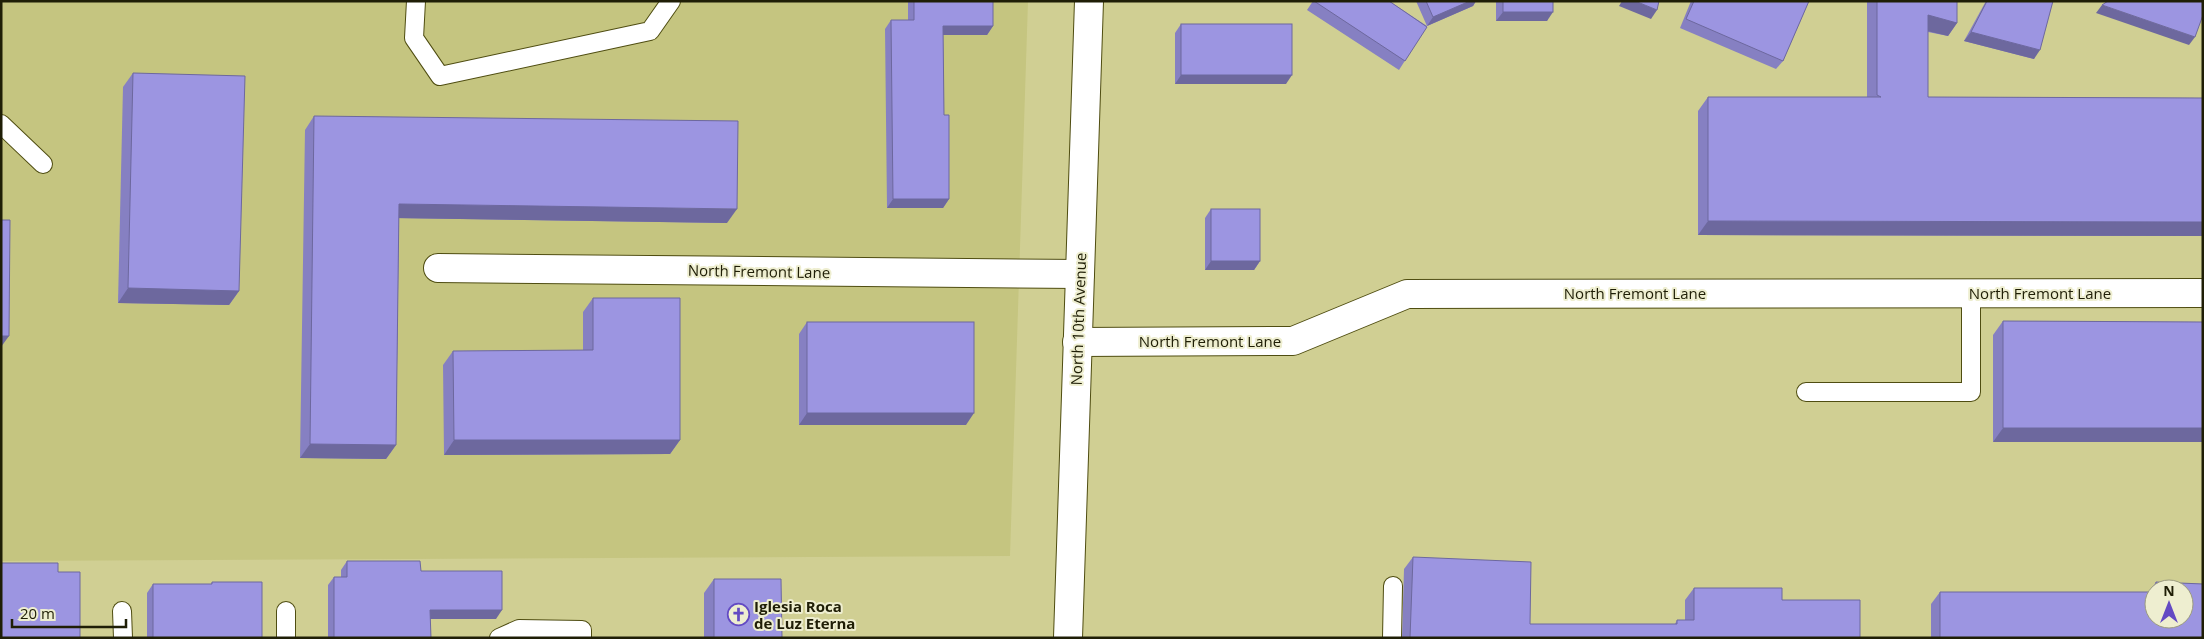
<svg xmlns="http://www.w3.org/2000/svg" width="2204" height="639" font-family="'Open Sans',sans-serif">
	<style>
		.built { fill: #c5c580 }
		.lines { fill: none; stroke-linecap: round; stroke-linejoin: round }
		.service-casing { stroke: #4f4d11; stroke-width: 20 }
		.minor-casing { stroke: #4f4d11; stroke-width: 30 }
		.primary-casing { stroke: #4f4d11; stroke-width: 30 }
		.service { stroke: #fff; stroke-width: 18 }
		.minor { stroke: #fff; stroke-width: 28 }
		.primary { stroke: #fff; stroke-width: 28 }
		.wall { fill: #8680c2; fill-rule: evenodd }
		.shaded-wall { fill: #6d689e }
		.building { fill: #9c95e1; stroke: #6d689e }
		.labels { text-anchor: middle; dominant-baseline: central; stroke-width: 4; stroke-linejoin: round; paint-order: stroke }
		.street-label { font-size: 15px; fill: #1f1e06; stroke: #eeeed0 }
		.poi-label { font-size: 15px; font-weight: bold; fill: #1f1e06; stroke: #eeeed0; text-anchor: start }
	</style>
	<rect width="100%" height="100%" fill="#d0cf93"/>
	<polygon class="built" points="1,1 1028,1 1010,556 1,561"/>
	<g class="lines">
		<defs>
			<g id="service">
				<polyline points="416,1 414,38 440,76 650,31 671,1"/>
				<polyline points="1,124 43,164"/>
				<polyline points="1806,392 1971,392 1971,293"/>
				<polyline points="122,611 123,638"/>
				<polyline points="286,638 286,611"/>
				<polyline points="499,638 519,629 582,630 582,638"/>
				<polyline points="1392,638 1393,586"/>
			</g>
			<g id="minor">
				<polyline points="438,268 1080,274"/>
				<polyline points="1077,342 1293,341 1407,294 2203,293"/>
			</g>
			<polyline id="primary" points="1068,638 1089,1"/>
		</defs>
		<use href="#service" class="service-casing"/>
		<use href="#minor" class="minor-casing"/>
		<use href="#primary" class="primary-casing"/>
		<use href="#service" class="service"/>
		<use href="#minor" class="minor"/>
		<use href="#primary" class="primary"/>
	</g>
	<g class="wall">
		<polygon points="908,1 993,1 993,26 987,35 943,35 944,115 949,199 943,208 887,208 885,29 891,20 908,20"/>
		<polygon points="1313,1 1389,1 1427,26 1416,1 1476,1 1473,6 1427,26 1399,70 1307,10"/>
		<polygon points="1496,1 1553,1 1547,21 1496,21"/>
		<polygon points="1691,1 1809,1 1783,61 1776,69 1680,28"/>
		<polygon points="1867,1 1957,1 1957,23 1948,36 1928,32 1928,97 2203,98 2203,236 1698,235 1698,111 1708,97 1867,97"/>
		<polygon points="1986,1 2053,1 2034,59 1964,41"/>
		<polygon points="1181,24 1286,84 1175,84 1175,33"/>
		<polygon points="133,73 239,291 229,305 118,303 123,87"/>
		<polygon points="314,116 727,223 399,218 396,445 386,459 300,458 305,130"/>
		<polygon points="1211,209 1260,261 1254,270 1205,270 1205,218"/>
		<polygon points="593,298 680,440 670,454 444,455 443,365 453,351 583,351 583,312"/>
		<polygon points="2003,321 2203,322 1993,442 1993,335"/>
		<polygon points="807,322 966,425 799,425 799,334"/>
		<polygon points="1413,557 1530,624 1675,624 1677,620 1685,620 1685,600 1694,588 1782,600 1860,638 1402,638 1404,569"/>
		<polygon points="347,561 421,571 496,619 430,619 431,638 328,638 328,585 334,577 341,577 341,570"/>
		<polygon points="714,579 782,638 704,638 704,593"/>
		<polygon points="212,582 262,638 147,638 147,593 153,584 211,584"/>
		<path d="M2156,582L2203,584V638H1931V604L1940,592H2149ZM2154,589H2184V619H2154Z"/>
	</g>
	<g class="shaded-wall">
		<polygon points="1470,1 1476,1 1473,6 1427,26 1433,17"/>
		<polygon points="1622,1 1635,1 1657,10 1651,19 1619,6"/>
		<polygon points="2102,5 2195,37 2189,45 2096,13"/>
		<polygon points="1503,12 1553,12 1547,21 1496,21"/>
		<polygon points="1928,15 1957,23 1948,36 1919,29"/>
		<polygon points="943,26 993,26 987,35 937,35"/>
		<polygon points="1971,32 2040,50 2034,59 1964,41"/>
		<polygon points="1181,75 1292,75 1286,84 1175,84"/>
		<polygon points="893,199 949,199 943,208 887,208"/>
		<polygon points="399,204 737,209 727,223 390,218"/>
		<polygon points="1708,221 2203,222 2203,236 1698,235"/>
		<polygon points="1211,261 1260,261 1254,270 1205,270"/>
		<polygon points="128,288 239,291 229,305 118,303"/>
		<polygon points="1,336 9,336 1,347"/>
		<polygon points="807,413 974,413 966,425 799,425"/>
		<polygon points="2003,428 2203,428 2203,442 1993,442"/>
		<polygon points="454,440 680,440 670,454 444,455"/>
		<polygon points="310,444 396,445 386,459 300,458"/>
		<polygon points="430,610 502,610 496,619 424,619"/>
	</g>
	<g class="building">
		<polygon points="914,1 993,1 993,26 943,26 944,115 949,115 949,199 893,199 891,20 914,20"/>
		<polygon points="1314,1 1389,1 1427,27 1405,61"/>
		<polygon points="1426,1 1470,1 1433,17"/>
		<rect x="1503" y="1" width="50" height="11"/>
		<polygon points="1635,1 1659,1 1657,10"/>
		<polygon points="1694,1 1809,1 1783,61 1686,19"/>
		<polygon points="1877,1 1957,1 1957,23 1928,15 1928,97 2203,98 2203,222 1708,221 1708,97 1881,97 1877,95"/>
		<polygon points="1987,1 2053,1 2040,50 1971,32"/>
		<polygon points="2108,1 2203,1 2203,15 2195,37 2102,5"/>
		<rect x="1181" y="24" width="111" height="51"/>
		<polygon points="133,73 245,76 239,291 128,288"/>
		<polygon points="314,116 738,121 737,209 399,204 396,445 310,444"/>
		<rect x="1211" y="209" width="49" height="52"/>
		<polygon points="1,220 10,220 9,336 1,336"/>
		<polygon points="593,298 680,298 680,440 454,440 453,351 593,350"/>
		<polygon points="2003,321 2203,322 2203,428 2003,428"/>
		<rect x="807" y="322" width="167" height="91"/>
		<polygon points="1413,557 1531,562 1530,624 1677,624 1677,620 1694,620 1694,588 1782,588 1782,600 1860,600 1860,638 1410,638"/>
		<polygon points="347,561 420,561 421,571 502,571 502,610 430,610 431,638 334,638 334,577 347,577"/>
		<polygon points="1,563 58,563 58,572 80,572 80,638 1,638"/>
		<polygon points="714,579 781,579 782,638 714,638"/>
		<polygon points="212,582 262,582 262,638 153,638 153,584 212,584"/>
		<polygon points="2156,582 2203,584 2203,638 1940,638 1940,592 2154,592 2154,619 2184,619 2184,589 2155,589"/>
	</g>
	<defs>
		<symbol id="church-ring" viewBox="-11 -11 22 22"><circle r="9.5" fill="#eeeed0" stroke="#634ac3" stroke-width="1.5"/><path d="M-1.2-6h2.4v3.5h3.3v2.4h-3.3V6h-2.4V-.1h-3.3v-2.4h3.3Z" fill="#634ac3"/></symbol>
	</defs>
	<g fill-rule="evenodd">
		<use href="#church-ring" x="726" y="602" width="25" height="25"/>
	</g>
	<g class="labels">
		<g class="street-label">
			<text transform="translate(759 271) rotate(1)">North Fremont Lane</text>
			<text x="1635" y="293">North Fremont Lane</text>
			<text x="2040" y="293">North Fremont Lane</text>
			<text transform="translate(1078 319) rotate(-88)">North 10th Avenue</text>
			<text x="1210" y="341">North Fremont Lane</text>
		</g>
		<g class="poi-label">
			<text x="754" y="606">Iglesia Roca<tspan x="754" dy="17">de Luz Eterna</tspan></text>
		</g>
	</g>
	<rect width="2204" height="639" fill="none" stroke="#1f1e06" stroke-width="5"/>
	<g transform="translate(2169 604)"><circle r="24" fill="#eeeed0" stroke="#9b9b7f"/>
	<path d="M0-4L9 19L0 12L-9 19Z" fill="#634ac3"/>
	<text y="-8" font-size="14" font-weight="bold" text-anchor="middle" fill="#1f1e06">N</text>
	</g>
	<path d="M12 619v8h114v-8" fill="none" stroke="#1f1e06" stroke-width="2.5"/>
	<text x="20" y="619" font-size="15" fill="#1f1e06" stroke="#eeeed0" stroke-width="4" paint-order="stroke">20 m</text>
</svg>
